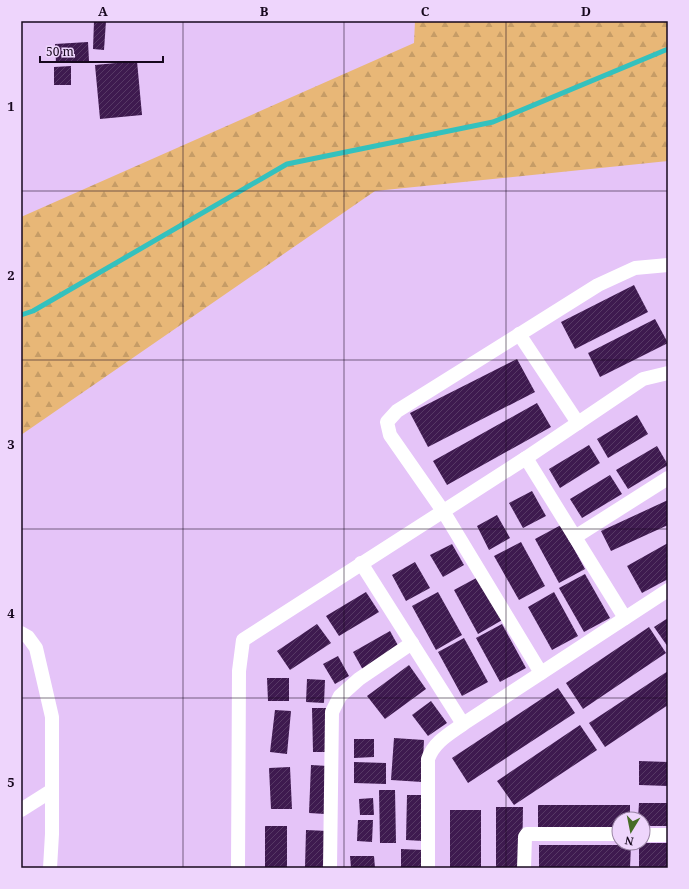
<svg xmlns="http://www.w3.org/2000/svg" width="689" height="889" font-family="'Noto Serif',serif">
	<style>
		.forest { fill: url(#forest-firs) }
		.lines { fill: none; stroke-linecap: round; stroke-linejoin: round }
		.stream { stroke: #34c1be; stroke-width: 5 }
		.building { fill: url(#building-hatch) }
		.street { stroke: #fff; stroke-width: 14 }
		.grid { fill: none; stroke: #17081e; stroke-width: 1; stroke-opacity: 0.55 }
		.neatline { fill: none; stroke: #17081e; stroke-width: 1.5 }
		.grid-label { font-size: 13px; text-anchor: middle; font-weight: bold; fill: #17081e }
	</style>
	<defs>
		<pattern id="forest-firs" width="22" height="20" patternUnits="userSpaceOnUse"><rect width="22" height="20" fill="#e8b777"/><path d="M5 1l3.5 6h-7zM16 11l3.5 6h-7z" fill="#c69c66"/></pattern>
		<pattern id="building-hatch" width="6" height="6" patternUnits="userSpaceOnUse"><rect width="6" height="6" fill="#3e1a4f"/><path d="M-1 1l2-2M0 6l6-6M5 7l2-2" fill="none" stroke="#573965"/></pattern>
	</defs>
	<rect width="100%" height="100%" fill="#e5c4f8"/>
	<polygon class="forest" points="415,21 668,21 668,161 375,191 21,435 21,217 414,43"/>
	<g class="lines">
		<polyline class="stream" points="21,315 33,311 287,164 493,122 668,49"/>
	</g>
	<g class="building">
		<polygon points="94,21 106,21 104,50 93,49"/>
		<polygon points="88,42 89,61 56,63 55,44"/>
		<polygon points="137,61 142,115 100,119 95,65"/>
		<polygon points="71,66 71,85 54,85 54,67"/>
		<polygon points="634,285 648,312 575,349 561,322"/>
		<polygon points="655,319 668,343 600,377 588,353"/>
		<polygon points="517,359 535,392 428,447 410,413"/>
		<polygon points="537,403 551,427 447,485 433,461"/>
		<polygon points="637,415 648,434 608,458 597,439"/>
		<polygon points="589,445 600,463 560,488 549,469"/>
		<polygon points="657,446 668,465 628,489 616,470"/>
		<polygon points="610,475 622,494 582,518 570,499"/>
		<polygon points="532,491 546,516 523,528 509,503"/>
		<polygon points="668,500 668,525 611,551 601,531"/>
		<polygon points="497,515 510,538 489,550 477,526"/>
		<polygon points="561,525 585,569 559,583 535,539"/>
		<polygon points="521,542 545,586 519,600 494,556"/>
		<polygon points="668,543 668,579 642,593 627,566"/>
		<polygon points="452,544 464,565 443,577 430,555"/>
		<polygon points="415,562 430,588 406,601 392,575"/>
		<polygon points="585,574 610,618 584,632 559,588"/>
		<polygon points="480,576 504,619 478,634 454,590"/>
		<polygon points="366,592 379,612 339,636 326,616"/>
		<polygon points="438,592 462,635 436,650 412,606"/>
		<polygon points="554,592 578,636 552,650 528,607"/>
		<polygon points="668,618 668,647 654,627"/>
		<polygon points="317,624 331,643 290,670 277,651"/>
		<polygon points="502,624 526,668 500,682 476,638"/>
		<polygon points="649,627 666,653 583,709 566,683"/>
		<polygon points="390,631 400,649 363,670 353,652"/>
		<polygon points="464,638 488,682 462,696 438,652"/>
		<polygon points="338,656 349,676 335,684 323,664"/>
		<polygon points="409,665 426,689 385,719 367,696"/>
		<polygon points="668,671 668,705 605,747 589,723"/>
		<polygon points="267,678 289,678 289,701 268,701"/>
		<polygon points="307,679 325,680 324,703 306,702"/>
		<polygon points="558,688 575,713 468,783 452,758"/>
		<polygon points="431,701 447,723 428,736 412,715"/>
		<polygon points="312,708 326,708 326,752 313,752"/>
		<polygon points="275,710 291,711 287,754 270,752"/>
		<polygon points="580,725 597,750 514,805 497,781"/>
		<polygon points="394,738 424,740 422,782 391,780"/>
		<polygon points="354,739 374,739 374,757 354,758"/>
		<polygon points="639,761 668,762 668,786 639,785"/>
		<polygon points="354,762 386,763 386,784 354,783"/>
		<polygon points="311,765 328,766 325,814 309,813"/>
		<polygon points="290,767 292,809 271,809 269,768"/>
		<polygon points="379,790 395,790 396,843 380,843"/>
		<polygon points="407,795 424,795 423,841 406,840"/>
		<polygon points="373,798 374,815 360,815 359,799"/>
		<polygon points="639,803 668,803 668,826 643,826 643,819 638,819"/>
		<polygon points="538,805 630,805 630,819 619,819 619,828 538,828"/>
		<polygon points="496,807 523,807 522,868 496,868"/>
		<rect x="450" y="810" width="31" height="58"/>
		<polygon points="358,820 373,820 372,842 357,841"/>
		<rect x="265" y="826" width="22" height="42"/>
		<polygon points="306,830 328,831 326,868 305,867"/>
		<rect x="639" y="843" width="29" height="25"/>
		<polygon points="539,845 631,845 630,868 539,868"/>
		<polygon points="401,849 423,850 422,868 401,868"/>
		<polygon points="350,856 374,856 375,868 351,868"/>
	</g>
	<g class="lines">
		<g class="street">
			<polyline points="519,334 578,423"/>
			<polyline points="526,458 625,618"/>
			<polyline points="575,537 668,478"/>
			<polyline points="361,563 463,724"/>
			<polyline points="21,633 28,637 36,648 52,717 52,834 50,868"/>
			<polyline points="541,673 443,511 390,435 387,422 397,411 598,285 635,268 668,265"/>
			<polyline points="21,810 51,791"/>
			<polyline points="643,835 668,835"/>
			<polyline points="238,868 239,671 243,640 526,458 643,379 668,373"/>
			<polyline points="330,868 332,712 340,696 359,679 412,643"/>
			<path d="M428,868V759C434,742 449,734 463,724L668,590"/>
			<polyline points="524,868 525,837 527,834 619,834"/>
		</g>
	</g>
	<path class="grid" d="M183,21V868M344,21V868M506,21V868M21,191H668M21,360H668M21,529H668M21,698H668"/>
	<rect width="689" height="889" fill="none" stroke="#eed5fc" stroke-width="44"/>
	<g transform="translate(631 831) rotate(190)"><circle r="19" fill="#eed5fc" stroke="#9883a3"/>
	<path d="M0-3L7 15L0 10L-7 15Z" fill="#476d27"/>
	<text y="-6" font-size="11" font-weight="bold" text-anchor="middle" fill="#17081e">N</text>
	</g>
	<path d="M40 56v6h123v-6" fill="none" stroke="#17081e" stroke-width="2"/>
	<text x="46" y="56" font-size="12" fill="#17081e" stroke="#eed5fc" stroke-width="3" paint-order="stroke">50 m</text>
	<rect x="22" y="22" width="645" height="845" class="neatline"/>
	<g class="grid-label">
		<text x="103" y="16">A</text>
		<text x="264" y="16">B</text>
		<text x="425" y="16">C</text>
		<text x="586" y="16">D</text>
		<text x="11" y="111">1</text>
		<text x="11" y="280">2</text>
		<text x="11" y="449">3</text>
		<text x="11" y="618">4</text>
		<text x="11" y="787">5</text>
	</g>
</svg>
